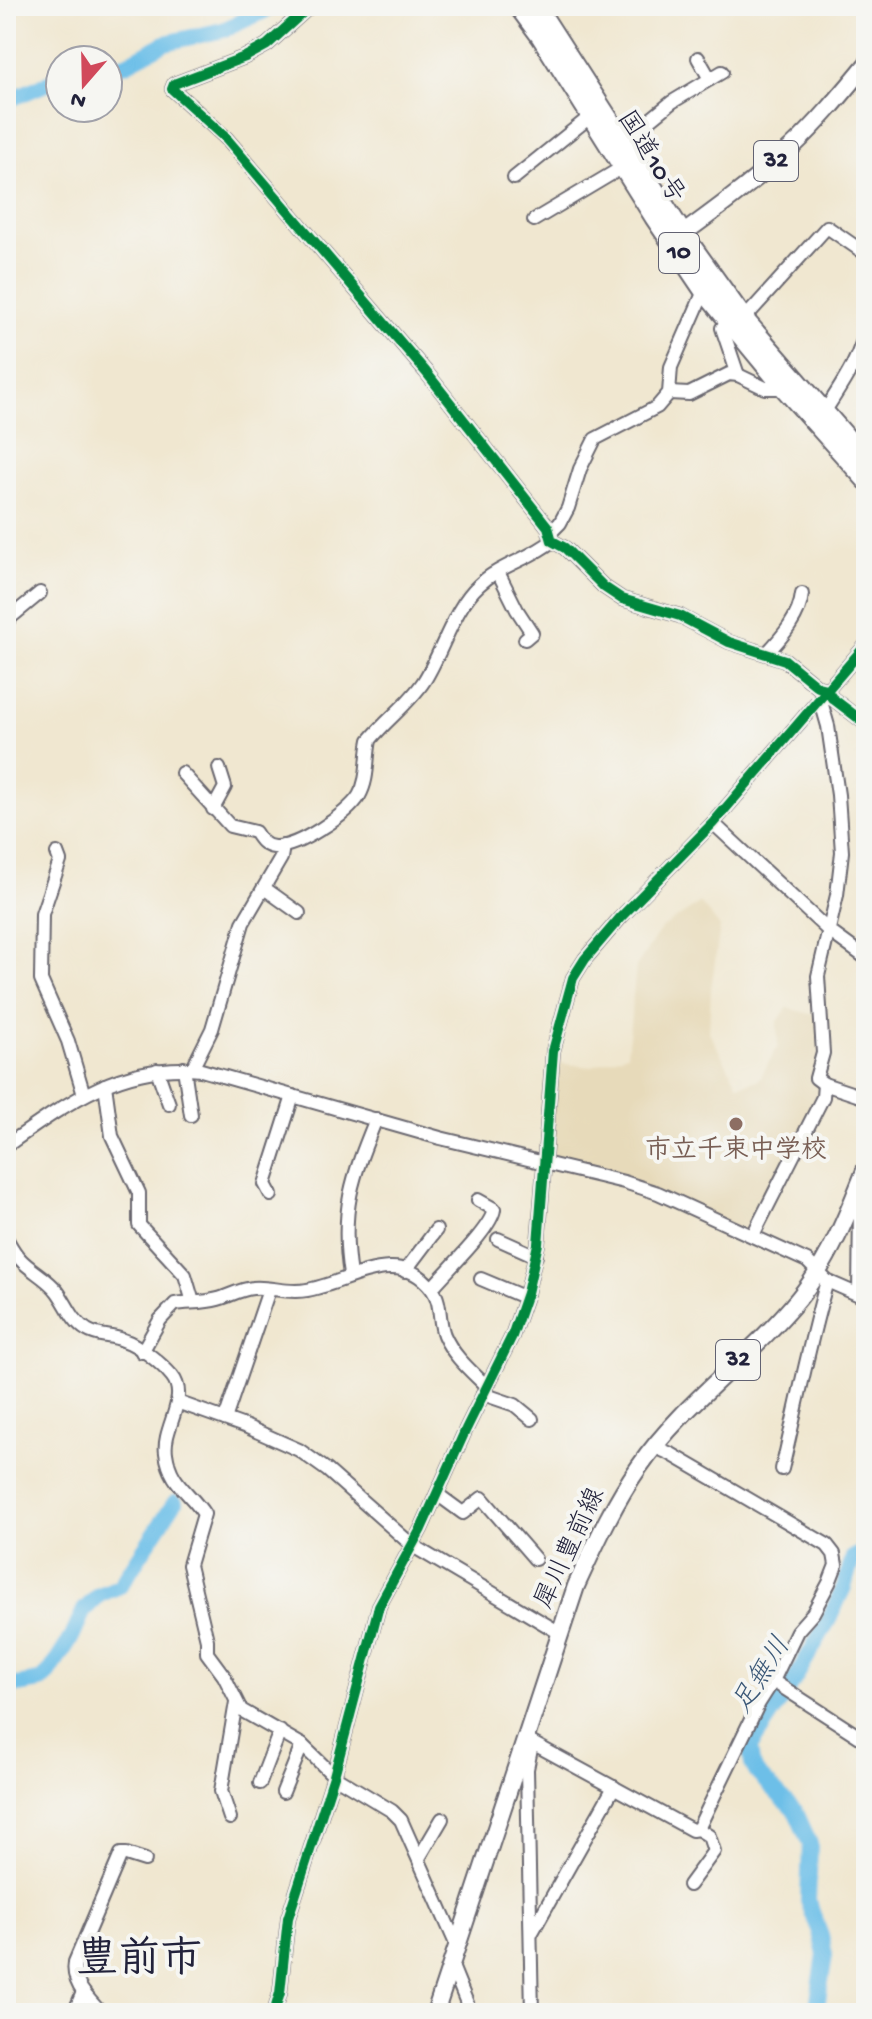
<svg xmlns="http://www.w3.org/2000/svg" width="872" height="2019" font-family="'Gochi Hand','Klee One',sans-serif">
	<style>
		.built { fill: #e7daba }
		.lines { fill: none; stroke-linecap: round; stroke-linejoin: round }
		.river { stroke: #6dbfe8; stroke-width: 16 }
		.minor-casing { stroke: #6a676f; stroke-width: 16 }
		.major-casing { stroke: #6a676f; stroke-width: 20 }
		.highway-casing { stroke: #6a676f; stroke-width: 22 }
		.minor { stroke: #fff; stroke-width: 12 }
		.major { stroke: #fff; stroke-width: 16 }
		.highway { stroke: #fff; stroke-width: 18 }
		.cycleway-casing { stroke: #f6f6f2; stroke-width: 15 }
		.cycleway { stroke: #00873e; stroke-width: 10 }
		.education-dot { fill: #8d6e63; stroke: #f6f6f2; stroke-width: 3 }
		.labels { text-anchor: middle; dominant-baseline: central; stroke-width: 8; stroke-linejoin: round; paint-order: stroke }
		.shield { fill: #f6f6f2; stroke: #626272; stroke-width: 2 }
		.shield-label { font-size: 24px; font-weight: bold; fill: #22223b }
		.street-label { font-size: 26px; fill: #22223b; stroke: #f6f6f2 }
		.education-label { font-size: 26px; font-weight: bold; fill: #785e54; stroke: #f6f6f2 }
		.water-label { font-size: 28px; font-style: italic; fill: #3c5978; stroke: #f6f6f2 }
		.town-label { font-size: 42px; font-weight: bold; fill: #22223b; stroke: #f6f6f2 }
	</style>
	<rect width="100%" height="100%" fill="#f6f6f2"/>
	<filter id="ink" filterUnits="userSpaceOnUse"><feTurbulence type="fractalNoise" baseFrequency=".0125" numOctaves="2"/><feDisplacementMap in="SourceGraphic" scale="16" xChannelSelector="R" yChannelSelector="G"/><feConvolveMatrix kernelMatrix="1 2 1 2 8 2 1 2 1" color-interpolation-filters="sRGB"/></filter>
	<filter id="wash" filterUnits="userSpaceOnUse"><feTurbulence type="fractalNoise" baseFrequency=".006" numOctaves="4" result="noise"/><feDisplacementMap in="SourceGraphic" scale="32" xChannelSelector="R" yChannelSelector="G"/><feGaussianBlur stdDeviation="1.8" result="paint"/><feColorMatrix in="noise" values="0 0 0 0 0 0 0 0 0 0 0 0 0 0 0 0 0 1.4 0 .05"/><feComposite in="paint" operator="in"/></filter>
	<g filter="url(#wash)">
		<rect width="100%" height="100%" fill="#f0e7d0"/>
		<polygon class="built" points="700,903 720,927 711,989 709,1032 738,1085 759,1080 778,1046 777,1023 787,1008 822,1017 816,1077 824,1084 753,1235 658,1193 551,1158 552,1062 590,1067 627,1054 636,967 661,929"/>
		<g class="lines">
			<g class="river">
				<polyline points="108,69 126,64 165,43 223,30 275,6"/>
				<polyline points="6,101 60,78"/>
				<polyline points="6,1687 40,1681 49,1673 72,1637 84,1610 99,1595 120,1586 175,1502"/>
				<polyline points="816,2013 825,1955 821,1936 808,1901 810,1844 796,1812 757,1773 752,1764 750,1747 793,1682 828,1621 844,1587 853,1557 866,1551"/>
			</g>
		</g>
	</g>
	<g filter="url(#ink)">
		<g class="lines">
			<defs>
				<g id="minor">
					<polyline points="310,6 267,45 245,57 174,84 172,89 226,138 426,372 548,527 552,541 565,548 604,587 622,599 680,616 729,642 785,660 818,687 826,689 832,698 866,724"/>
					<polyline points="698,58 710,79"/>
					<polyline points="624,141 672,102 722,72"/>
					<polyline points="514,178 591,116"/>
					<polyline points="534,220 623,167"/>
					<polyline points="738,375 722,328 728,321 744,319 827,227 866,254"/>
					<polyline points="669,393 689,394 729,374 738,375 765,388 784,388"/>
					<path d="M823,414C840,387 862,357 866,325"/>
					<polyline points="550,533 560,523 568,508 580,469 595,439 657,407 669,393 671,367 704,291"/>
					<polyline points="498,572 517,610 532,633 525,639"/>
					<polyline points="6,621 40,593"/>
					<path d="M767,653C782,637 800,617 802,594"/>
					<polyline points="825,692 822,705 828,726 838,795 842,852 837,895 818,976 823,1053 816,1078 824,1084 866,1098"/>
					<path d="M182,773L230,826L255,832C260,840 264,846 274,847C296,849 348,814 359,796C369,779 366,759 370,740C387,719 409,704 424,681C442,653 454,607 479,585C500,565 530,559 552,541"/>
					<polyline points="213,809 225,787 219,768"/>
					<polyline points="713,823 829,931 866,958"/>
					<polyline points="57,853 60,861 42,914 41,980 68,1041 84,1095"/>
					<polyline points="264,888 299,913"/>
					<polyline points="184,1068 191,1115"/>
					<polyline points="192,1069 212,1029 243,923 281,858 283,846"/>
					<polyline points="157,1070 169,1104"/>
					<polyline points="105,1085 112,1136 139,1193 139,1225 185,1275 193,1302"/>
					<path d="M6,1146C67,1103 122,1062 201,1070L440,1138L624,1182L658,1193L807,1261L827,1281L866,1298"/>
					<polyline points="857,1192 860,1205 859,1295"/>
					<polyline points="271,1195 265,1184 293,1096"/>
					<polyline points="753,1235 823,1097 824,1084"/>
					<path d="M6,1238C10,1245 14,1253 20,1259C31,1271 47,1278 57,1291C67,1304 72,1321 87,1330C98,1337 111,1335 123,1340C139,1345 161,1363 172,1376C190,1398 162,1428 166,1453C170,1484 189,1491 204,1514L189,1565L207,1640V1653L224,1676L241,1710L302,1745L334,1776L392,1811L401,1820L457,1946"/>
					<polyline points="498,1239 536,1256"/>
					<polyline points="405,1271 436,1230"/>
					<path d="M350,1275C340,1210 352,1178 376,1119"/>
					<polyline points="481,1279 519,1295 527,1293"/>
					<path d="M432,1288C446,1271 492,1228 494,1209L478,1200"/>
					<path d="M142,1352L160,1320L175,1304C189,1302 204,1303 218,1299C229,1296 241,1289 253,1288C269,1286 287,1294 307,1290C346,1284 399,1244 432,1289C442,1302 438,1320 444,1335C453,1356 471,1371 487,1387"/>
					<polyline points="483,1394 515,1405 532,1419"/>
					<polyline points="177,1402 247,1427 299,1450 327,1470 413,1546 560,1633"/>
					<polyline points="225,1419 269,1290"/>
					<path d="M782,1469C797,1406 809,1343 827,1281"/>
					<polyline points="437,1494 463,1513 482,1498 535,1559"/>
					<polyline points="773,1681 866,1741"/>
					<polyline points="525,1739 692,1830 698,1829 759,1703 773,1681 797,1631 813,1613 829,1583 836,1565 834,1554 827,1545 671,1454 655,1447"/>
					<polyline points="260,1783 280,1731"/>
					<polyline points="283,1792 302,1745"/>
					<polyline points="230,1818 221,1791 236,1702"/>
					<polyline points="419,1858 442,1819"/>
					<polyline points="689,1885 714,1851 709,1836 698,1829"/>
					<polyline points="531,1934 614,1787"/>
					<polyline points="452,1966 471,2013"/>
					<polyline points="74,2013 83,1992"/>
					<path d="M101,2013C88,1998 71,1983 75,1962L121,1854H126L145,1860"/>
					<polyline points="274,2013 280,1993 288,1918 334,1776 379,1606 421,1529 466,1429 512,1336 527,1293 538,1244 553,1051 573,978 585,959 620,918 713,823 866,645"/>
					<polyline points="532,2013 527,1769 532,1744"/>
				</g>
				<g id="major">
					<path d="M673,241C713,212 754,182 791,148C818,123 842,94 866,65"/>
					<path d="M435,2013L576,1586C595,1545 613,1504 639,1467C683,1403 750,1358 799,1298C830,1260 848,1214 866,1168"/>
				</g>
				<g id="highway">
					<polyline points="518,6 541,37 654,217 704,291 784,388 866,480"/>
					<polyline points="536,6 683,234 744,319 866,460"/>
				</g>
			</defs>
			<use href="#minor" class="minor-casing"/>
			<use href="#major" class="major-casing"/>
			<use href="#highway" class="highway-casing"/>
			<use href="#minor" class="minor"/>
			<use href="#major" class="major"/>
			<use href="#highway" class="highway"/>
			<defs>
				<g id="cycleway">
					<polyline points="310,6 267,45 245,57 174,84 172,89 226,138 426,372 548,527 552,541 565,548 604,587 622,599 680,616 729,642 785,660 818,687 826,689 832,698 866,724"/>
					<polyline points="274,2013 280,1993 288,1918 334,1776 379,1606 421,1529 466,1429 512,1336 527,1293 538,1244 553,1051 573,978 585,959 620,918 713,823 866,645"/>
				</g>
			</defs>
			<use href="#cycleway" class="cycleway-casing"/>
			<use href="#cycleway" class="cycleway"/>
		</g>
	</g>
	<circle class="education-dot" cx="736" cy="1124" r="8"/>
	<g class="labels">
		<g class="shield">
			<rect x="754" y="141" width="44" height="40" rx="6"/>
			<rect x="659" y="233" width="40" height="40" rx="6"/>
			<rect x="716" y="1340" width="44" height="40" rx="6"/>
		</g>
		<g class="shield-label">
			<text x="776" y="161">32</text>
			<text x="679" y="253">10</text>
			<text x="738" y="1360">32</text>
		</g>
		<g class="street-label">
			<text transform="translate(649 158) rotate(58)">国道10号</text>
			<text transform="translate(572 1549) rotate(-65)">犀川豊前線</text>
		</g>
		<g class="education-label">
			<text x="736" y="1152">市立千束中学校</text>
		</g>
		<g class="water-label">
			<text transform="translate(763 1676) rotate(-58)">足無川</text>
		</g>
		<g class="town-label">
			<text x="139" y="1962">豊前市</text>
		</g>
	</g>
	<rect width="872" height="2019" fill="none" stroke="#f6f6f2" stroke-width="32"/>
	<g transform="translate(84 84) rotate(200)"><circle r="38" fill="#f6f6f2" stroke="#a1a1a9" stroke-width="2"/>
	<path d="M0-6L14 30L0 20L-14 30Z" fill="#d1495b"/>
	<text y="-12" font-size="22" font-weight="bold" text-anchor="middle" fill="#22223b">N</text>
	</g>
</svg>
